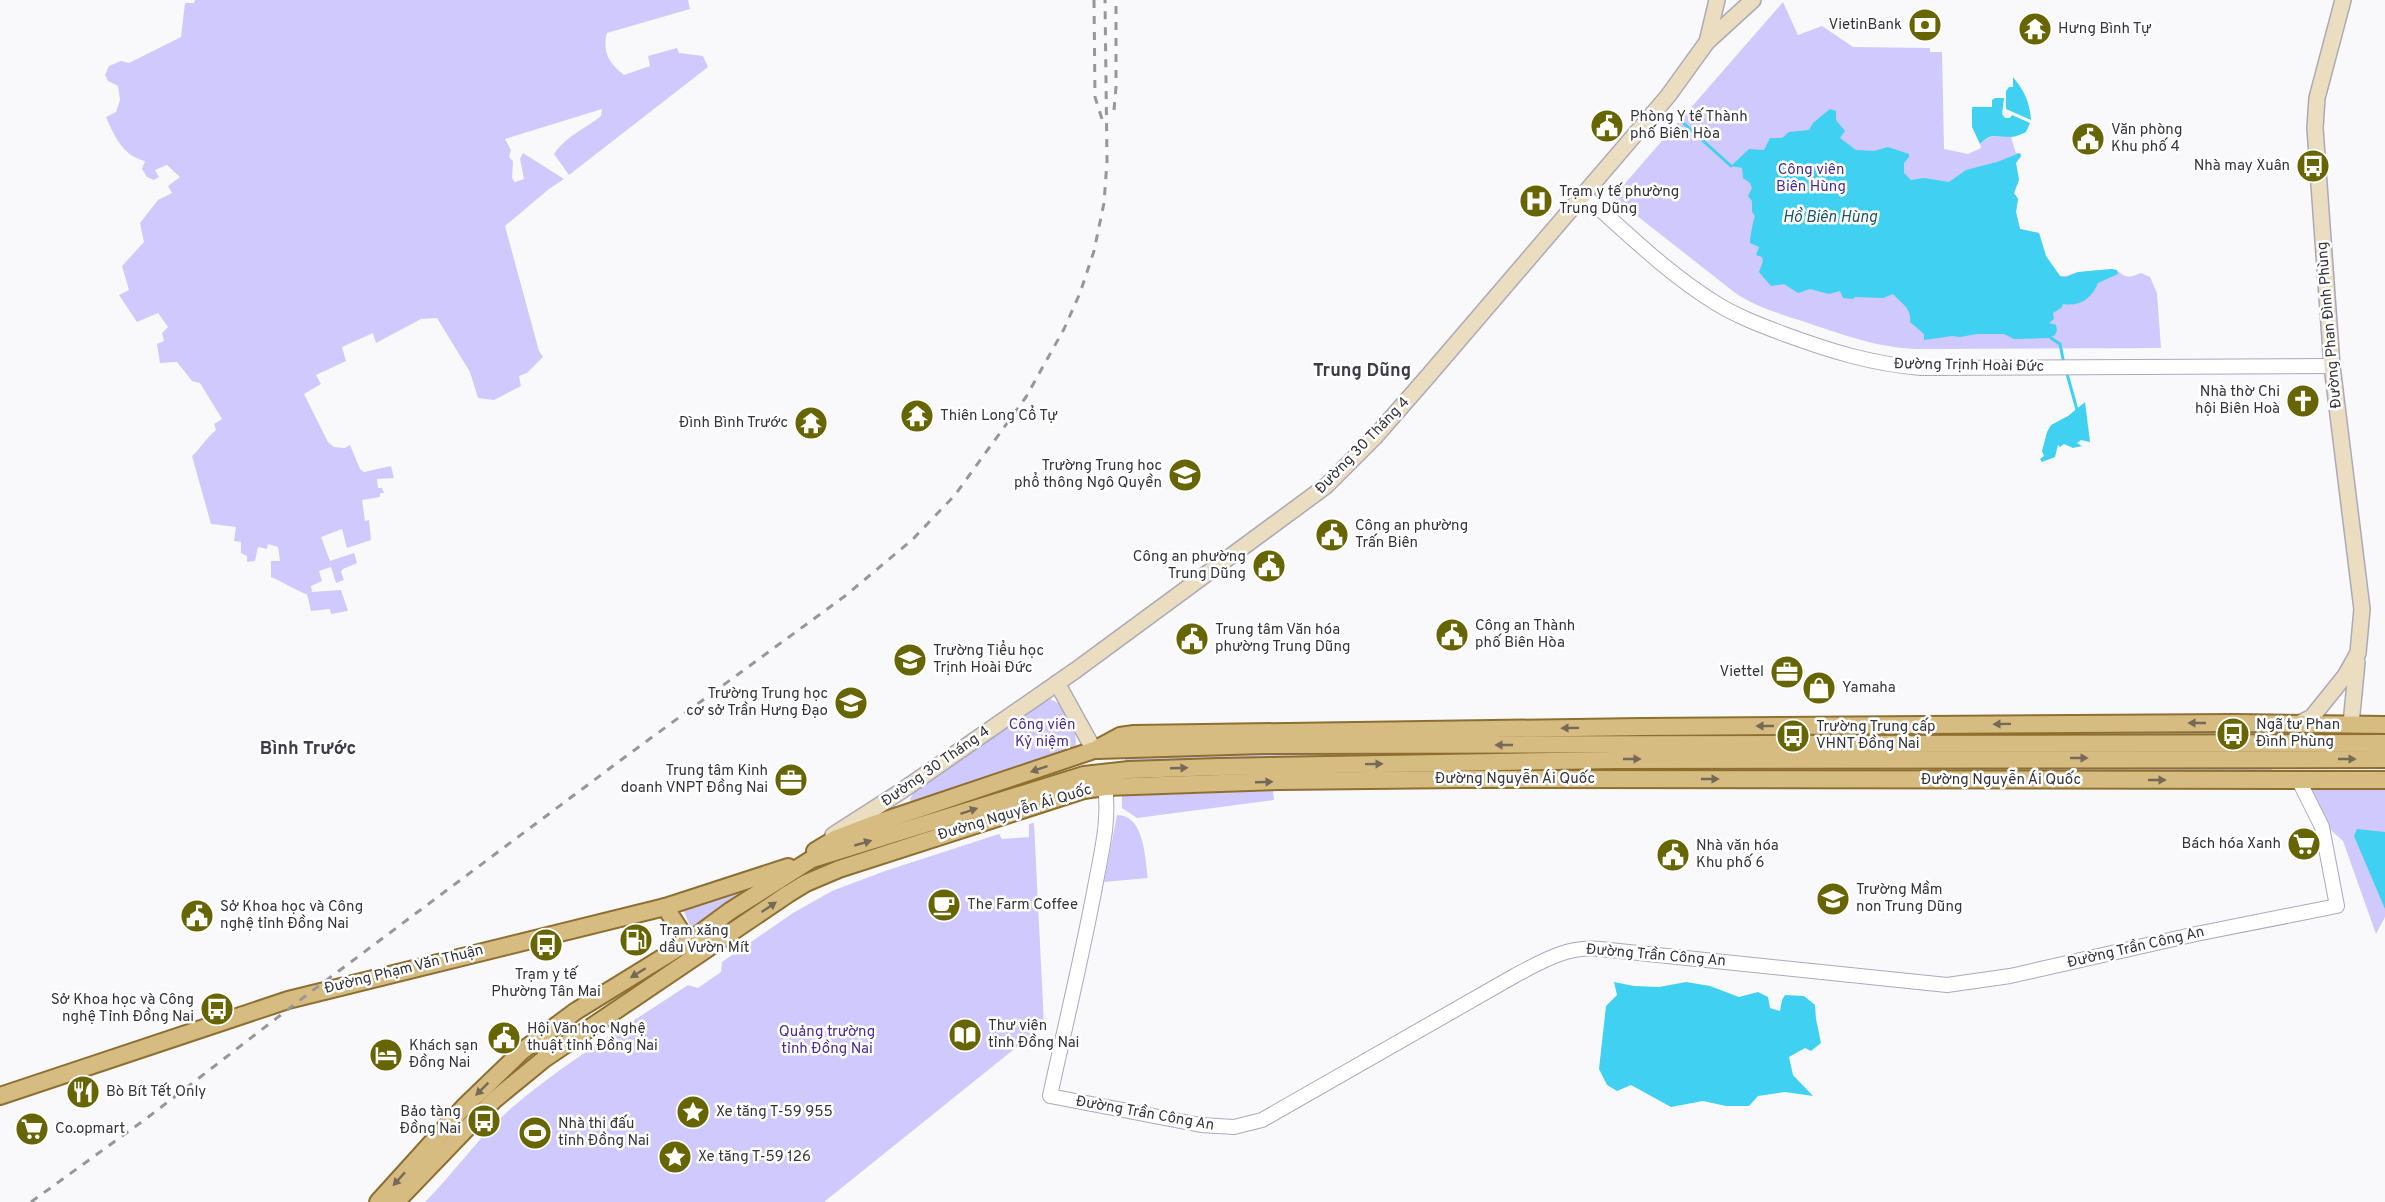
<svg xmlns="http://www.w3.org/2000/svg" width="2385" height="1202" font-family="Overpass,sans-serif">
	<style>
		.green { fill: #cfc9fd }
		.water { fill: #40d0f1 }
		.lines { fill: none; stroke-linecap: round; stroke-linejoin: round }
		.stream { stroke: #40d0f1; stroke-width: 3 }
		.tertiary-casing { stroke: #aba9b9; stroke-width: 16 }
		.secondary-casing { stroke: #aba9b9; stroke-width: 18 }
		.primary-casing { stroke: #8d6f32; stroke-width: 20 }
		.tertiary { stroke: #fff; stroke-width: 14 }
		.secondary { stroke: #ebddc0; stroke-width: 15 }
		.primary { stroke: #d7bc82; stroke-width: 16 }
		.rail { stroke: #97969b; stroke-width: 3; stroke-dasharray: 8 8; stroke-linecap: butt }
		.oneway { fill: #766a57 }
		.labels { text-anchor: middle; dominant-baseline: central; stroke-width: 5; stroke-linejoin: round; paint-order: stroke }
		.poi-label { font-size: 15px; fill: #35343a; stroke: #fff; text-anchor: start }
		.park-label { font-size: 15px; fill: #4b2e93; stroke: #fff }
		.street-label { font-size: 15px; fill: #35343a; stroke: #fff }
		.water-label { font-size: 16px; font-style: italic; fill: #1d5765; stroke: #fff }
		.quarter-label { font-size: 18px; font-weight: bold; fill: #3d3b48; stroke: #fff }
	</style>
	<rect width="100%" height="100%" fill="#f9f9fc"/>
	<g class="green">
		<path d="M195,0H688L690,9L607,33C602,52 609,63 624,75L650,66L648,56L677,48L679,53L703,56L708,67L569,175L554,154C566,136 585,129 601,116L602,109L505,139L511,150L509,157L513,161L512,178L515,182L524,179L520,159L523,153L564,179L549,189L505,226L539,351L543,357L527,373L519,376L521,386L494,400L478,398L470,372L437,318L421,319L376,343L373,333L342,347L346,361L316,375L321,384L304,394L328,442L334,447L345,448L350,445L360,469L364,472L391,466L394,478L377,479L378,488H382L384,493H380V497L362,500L365,521L369,520L371,540L347,548L342,529L321,537L330,561L354,553L357,563L343,569L341,572L344,580L336,583L331,567L319,571L322,581L311,586L312,592L341,590L348,611L331,614L330,609L311,611L307,594C303,594 279,580 271,577V561H280L278,547L268,544L267,549L258,547L255,561L247,562V556L241,553V542L234,541L236,527L211,524L192,456C201,448 206,438 216,430L214,424L222,419L200,383L192,381L177,362L160,363L157,344L164,341L162,333L168,327L158,313L137,322L119,295L129,290L122,266L144,242L140,223L158,200L172,193L168,186L180,177L167,165L155,170L159,177L154,180L147,177L142,169L145,161C122,155 115,137 106,117L116,112L120,100L118,86L108,81L105,75L109,66L121,61L129,63L181,37L185,3H194Z"/>
		<path d="M1783,2L1798,35L1822,26L1853,47L1930,48V52H1942L1944,149L1968,154L1981,148L1980,144C1989,135 1999,134 2011,137L2016,153H2020L2021,156L2016,163L2019,180L2014,193L2018,199L2016,212L2020,229L2039,233L2046,256L2060,276C2068,277 2072,273 2079,272C2085,272 2109,268 2114,270C2125,273 2122,281 2141,273L2150,277L2157,293L2161,348L1919,349C1877,348 1841,334 1802,321C1778,313 1755,307 1734,292L1613,197Z"/>
		<path d="M1048,699C1063,699 1080,735 1075,748L911,803L910,799L914,792Z"/>
		<polygon points="2261,728 2262,737 1929,738 1929,731"/>
		<polygon points="1445,750 1445,758 1125,765 1125,755"/>
		<polygon points="1910,763 1911,775 1470,774 1470,768"/>
		<polygon points="1929,763 2272,764 2272,774 1929,776"/>
		<polygon points="2306,784 2385,785 2385,917 2376,934 2343,841 2324,824"/>
		<polygon points="1273,791 1274,800 1137,818 1122,808 1122,796"/>
		<path d="M1117,815C1145,815 1145,859 1148,878L1104,882Z"/>
		<path d="M1034,823L1044,1025L824,1202H425C456,1171 481,1133 515,1105C568,1060 630,1024 688,985L698,988L721,972L722,962L793,913L832,891L885,871L999,834L1002,839L1029,837V824Z"/>
		<polygon points="755,885 691,929 683,909"/>
	</g>
	<g class="water">
		<path d="M2013,77C2024,90 2030,103 2031,120L2006,109V91L2009,87H2013Z"/>
		<path d="M1995,98H2004L2002,114L2005,118H2010L2012,115L2030,123L2026,132C2021,134 2016,137 2011,137C1996,137 1992,132 1980,144L1972,127V107H1992V100Z"/>
		<path d="M1830,109L1836,111V120L1845,131L1840,138L1856,150L1874,151L1888,147L1909,154V157L1904,163V173L1911,180L1924,178L1949,182L1966,170L1997,162L2020,153L2021,156L2016,163L2019,180L2014,193L2018,199L2016,212L2020,229L2039,233L2046,256L2060,276L2066,277L2078,272L2112,269L2117,270L2118,274L2098,283C2092,298 2080,307 2063,304L2061,308L2053,313L2054,319L2049,323L2056,325L2057,330L2055,335L2049,338L2014,339L2004,334H1977L1960,337L1952,336L1924,340V334L1910,322C1912,308 1901,303 1893,294L1883,298L1855,297L1853,299L1843,298L1840,291L1829,294L1810,289L1798,293L1784,284L1771,286L1759,272L1763,261L1762,257L1756,255L1759,247L1750,243C1750,237 1753,221 1755,216L1752,212V201L1748,196L1752,188L1750,183L1743,178L1742,168L1731,166L1749,149L1764,150L1770,138H1782L1789,132L1809,130L1813,123Z"/>
		<polygon points="2085,402 2090,442 2081,440 2077,443 2082,446 2073,448 2064,444 2060,447 2058,445 2055,457 2042,462 2040,459 2044,456 2042,451 2047,432 2051,425 2068,416"/>
		<polygon points="2357,829 2385,832 2385,909 2354,836"/>
		<polygon points="1614,982 1634,986 1659,987 1686,982 1710,986 1739,997 1758,992 1768,997 1770,1008 1780,1011 1782,1000 1785,995 1804,996 1815,1005 1816,1019 1821,1043 1811,1051 1805,1048 1789,1057 1793,1075 1813,1096 1785,1092 1758,1096 1749,1106 1726,1106 1703,1101 1671,1107 1631,1085 1617,1091 1607,1085 1599,1069 1606,1006 1617,995"/>
	</g>
	<g class="lines">
		<g class="stream">
			<polyline points="1680,120 1731,166"/>
			<polyline points="2051,338 2060,344 2064,364"/>
			<polyline points="2066,370 2077,410"/>
		</g>
		<defs>
			<g id="tertiary">
				<path d="M1584,195C1626,232 1666,272 1714,302C1736,316 1760,325 1784,334C1830,351 1872,364 1921,368L2332,366"/>
				<path d="M1105,787C1110,820 1101,854 1095,887C1082,957 1065,1026 1050,1096L1201,1125L1234,1127L1262,1120L1516,975C1544,960 1568,946 1600,949L1947,985L2010,976L2196,934L2337,906L2322,827L2298,779"/>
			</g>
			<g id="secondary">
				<polyline points="1707,42 1753,0"/>
				<polyline points="1057,683 1094,750"/>
				<polyline points="2300,723 2312,717 2345,676 2358,653 2362,609 2332,366 2315,128 2317,98 2343,0"/>
				<polyline points="2351,724 2357,662"/>
				<polyline points="833,835 900,792 1076,670 1326,486 1374,438 1429,375 1668,96 1707,42 1717,0"/>
			</g>
			<g id="primary">
				<polyline points="1098,750 1263,745 2385,743"/>
				<polyline points="815,851 835,839 874,824 1094,750 1120,736 1134,734 1642,727 2236,723 2385,725"/>
				<polyline points="665,907 694,951"/>
				<polyline points="0,1096 288,1000 665,907 788,867"/>
				<polyline points="378,1202 464,1107 522,1051 576,1011 688,942 730,911 812,859 1084,775 1129,770 1219,767 1615,760 2385,759"/>
				<polyline points="396,1202 494,1100 544,1059 788,894 806,883 839,869 1084,790 1105,787 1278,781 1462,779 2385,780"/>
			</g>
		</defs>
		<use href="#tertiary" class="tertiary-casing"/>
		<use href="#secondary" class="secondary-casing"/>
		<use href="#primary" class="primary-casing"/>
		<use href="#tertiary" class="tertiary"/>
		<use href="#secondary" class="secondary"/>
		<use href="#primary" class="primary"/>
		<g class="rail">
			<polyline points="1094,0 1095,97 1102,119"/>
			<polyline points="1114,110 1116,87 1116,0"/>
			<polyline points="31,1202 147,1118 308,994 625,757 845,596 912,540 955,495 1026,397 1064,329 1080,293 1094,251 1104,203 1107,161 1105,0"/>
		</g>
	</g>
	<defs><path id="oneway-solid" d="M-6-.8H1V-3.2L6.5 0L1 3.2V.8H-6Z" transform="scale(1.5)"/></defs>
	<g class="oneway">
		<use href="#oneway-solid" transform="translate(2197 723) rotate(180)"/>
		<use href="#oneway-solid" transform="translate(2002 724) rotate(179)"/>
		<use href="#oneway-solid" transform="translate(1765 726) rotate(180)"/>
		<use href="#oneway-solid" transform="translate(1570 728) rotate(179)"/>
		<use href="#oneway-solid" transform="translate(1504 745) rotate(-180)"/>
		<use href="#oneway-solid" transform="translate(2079 758)"/>
		<use href="#oneway-solid" transform="translate(1632 759)"/>
		<use href="#oneway-solid" transform="translate(2347 759)"/>
		<use href="#oneway-solid" transform="translate(1374 764) rotate(-1)"/>
		<use href="#oneway-solid" transform="translate(1179 768) rotate(-2)"/>
		<use href="#oneway-solid" transform="translate(1039 769) rotate(161)"/>
		<use href="#oneway-solid" transform="translate(1710 779)"/>
		<use href="#oneway-solid" transform="translate(2157 780)"/>
		<use href="#oneway-solid" transform="translate(1264 782) rotate(-2)"/>
		<use href="#oneway-solid" transform="translate(969 811) rotate(-18)"/>
		<use href="#oneway-solid" transform="translate(863 843) rotate(-16)"/>
		<use href="#oneway-solid" transform="translate(769 907) rotate(-34)"/>
		<use href="#oneway-solid" transform="translate(638 973) rotate(148)"/>
		<use href="#oneway-solid" transform="translate(482 1089) rotate(135)"/>
		<use href="#oneway-solid" transform="translate(399 1179) rotate(132)"/>
	</g>
	<defs>
		<symbol id="bank-disc" viewBox="-11 -11 22 22"><circle r="9.5" fill="#676500" stroke="#fff"/><path d="M-6-4H6V4H-6ZM0-2.3a2.3 2.3 0 1 0 0 4.6a2.3 2.3 0 1 0 0-4.6Z" fill="#fff"/></symbol>
		<symbol id="temple-disc" viewBox="-11 -11 22 22"><circle r="9.5" fill="#676500" stroke="#fff"/><path d="M0-6L5-2H3V0L6.5 2.5H4V6H1.5V3h-3V6H-4V2.5H-6.5L-3 0V-2H-5Z" fill="#fff"/></symbol>
		<symbol id="civic-disc" viewBox="-11 -11 22 22"><circle r="9.5" fill="#676500" stroke="#fff"/><path d="M-.6-6.5H3V-4.5H.6V-3L4-1V1h2V6H-6V1h2V-1L-.6-3ZM-1.2 2.5V6h2.4V2.5Z" fill="#fff"/></symbol>
		<symbol id="bus-disc" viewBox="-11 -11 22 22"><circle r="9.5" fill="#676500" stroke="#fff"/><path d="M-5-6H5V4H4V6H2V4H-2V6H-4V4H-5ZM-3.5-4V0h7V-4ZM-3.5 1.2v1.5H-2V1.2ZM2 1.2v1.5H3.5V1.2Z" fill="#fff"/></symbol>
		<symbol id="hospital-disc" viewBox="-11 -11 22 22"><circle r="9.5" fill="#676500" stroke="#fff"/><path d="M-5-5h3v3.5h4V-5h3V5h-3V1.5h-4V5h-3Z" fill="#fff"/></symbol>
		<symbol id="church-disc" viewBox="-11 -11 22 22"><circle r="9.5" fill="#676500" stroke="#fff"/><path d="M-1.2-6h2.4v3.5h3.3v2.4h-3.3V6h-2.4V-.1h-3.3v-2.4h3.3Z" fill="#fff"/></symbol>
		<symbol id="school-disc" viewBox="-11 -11 22 22"><circle r="9.5" fill="#676500" stroke="#fff"/><path d="M0-5L7-2L0 1L-7-2ZM-4 1L0 2.5L4 1V4Q0 6-4 4Z" fill="#fff"/></symbol>
		<symbol id="office-disc" viewBox="-11 -11 22 22"><circle r="9.5" fill="#676500" stroke="#fff"/><path d="M-6-3h4V-5.5h4V-3h4V5H-6ZM-1-4.5V-3h2v-1.5ZM-6 0V1H6V0Z" fill="#fff"/></symbol>
		<symbol id="shop-disc" viewBox="-11 -11 22 22"><circle r="9.5" fill="#676500" stroke="#fff"/><path d="M-5-2.5h2.3a2.7 3.5 0 0 1 5.4 0H5L5.5 6h-11ZM-1.5-2.5h3a1.5 2.3 0 0 0-3 0Z" fill="#fff"/></symbol>
		<symbol id="supermarket-disc" viewBox="-11 -11 22 22"><circle r="9.5" fill="#676500" stroke="#fff"/><path d="M-6-5.5h2.5l.6 2H6L4.5 2H-2.5L-4.4-4H-6ZM-1.5 3.2a1.3 1.3 0 1 0 .1 0ZM3 3.2a1.3 1.3 0 1 0 .1 0Z" fill="#fff"/></symbol>
		<symbol id="cafe-disc" viewBox="-11 -11 22 22"><circle r="9.5" fill="#676500" stroke="#fff"/><path d="M-5.5-4.5H6V0H3Q3 3.5 0 3.5H-2.5Q-5.5 3.5-5.5 0ZM3-3.2v2h1.7v-2ZM-6 4.5H4V6H-6Z" fill="#fff"/></symbol>
		<symbol id="fuel-disc" viewBox="-11 -11 22 22"><circle r="9.5" fill="#676500" stroke="#fff"/><path d="M-5.5-6h7V0h2V4h1.3V-2.5L3-4.5l.8-.8L6-3V5H2.5V1h-1V6h-7ZM-4.2-4.7v3.2H.2V-4.7Z" fill="#fff"/></symbol>
		<symbol id="library-disc" viewBox="-11 -11 22 22"><circle r="9.5" fill="#676500" stroke="#fff"/><path d="M-6-4Q-3-5.5-.7-3.5V5Q-3 3-6 4ZM6-4Q3-5.5 .7-3.5V5Q3 3 6 4Z" fill="#fff"/></symbol>
		<symbol id="hotel-disc" viewBox="-11 -11 22 22"><circle r="9.5" fill="#676500" stroke="#fff"/><path d="M-6-4.5h1.5V1H6V5H4.5V3h-9V5H-6ZM-4 0a1.8 1.8 0 1 1 3.6 0ZM.5 0V-2.5h3Q6-2.5 6 0Z" fill="#fff"/></symbol>
		<symbol id="restaurant-disc" viewBox="-11 -11 22 22"><circle r="9.5" fill="#676500" stroke="#fff"/><path d="M-5-6h1v4h1v-4h1v4h1v-4h1v5L-1.5 .5V6h-2V.5L-5-1ZM5-6V6H3V1.5H1.5Q1.5-4 5-6Z" fill="#fff"/></symbol>
		<symbol id="sight-disc" viewBox="-11 -11 22 22"><circle r="9.5" fill="#676500" stroke="#fff"/><path d="M0-6L1.8-2.2L6-1.7L2.9 1.2L3.7 5.4L0 3.3L-3.7 5.4L-2.9 1.2L-6-1.7L-1.8-2.2Z" fill="#fff"/></symbol>
		<symbol id="stadium-disc" viewBox="-11 -11 22 22"><circle r="9.5" fill="#676500" stroke="#fff"/><path d="M0-5a6.5 5 0 1 0 0 10a6.5 5 0 1 0 0-10ZM-3.5-1.8h7v3.6h-7Z" fill="#fff"/></symbol>
	</defs>
	<g fill-rule="evenodd">
		<use href="#bank-disc" x="1906" y="6" width="38" height="38"/>
		<use href="#temple-disc" x="2016" y="10" width="38" height="38"/>
		<use href="#civic-disc" x="1588" y="107" width="38" height="38"/>
		<use href="#civic-disc" x="2069" y="120" width="38" height="38"/>
		<use href="#bus-disc" x="2294" y="147" width="38" height="38"/>
		<use href="#hospital-disc" x="1517" y="182" width="38" height="38"/>
		<use href="#church-disc" x="2284" y="382" width="38" height="38"/>
		<use href="#temple-disc" x="898" y="397" width="38" height="38"/>
		<use href="#temple-disc" x="792" y="404" width="38" height="38"/>
		<use href="#school-disc" x="1166" y="456" width="38" height="38"/>
		<use href="#civic-disc" x="1313" y="516" width="38" height="38"/>
		<use href="#civic-disc" x="1250" y="547" width="38" height="38"/>
		<use href="#civic-disc" x="1433" y="616" width="38" height="38"/>
		<use href="#civic-disc" x="1173" y="620" width="38" height="38"/>
		<use href="#school-disc" x="891" y="641" width="38" height="38"/>
		<use href="#office-disc" x="1768" y="653" width="38" height="38"/>
		<use href="#shop-disc" x="1800" y="669" width="38" height="38"/>
		<use href="#school-disc" x="832" y="684" width="38" height="38"/>
		<use href="#bus-disc" x="2214" y="715" width="38" height="38"/>
		<use href="#bus-disc" x="1774" y="717" width="38" height="38"/>
		<use href="#office-disc" x="772" y="761" width="38" height="38"/>
		<use href="#supermarket-disc" x="2285" y="825" width="38" height="38"/>
		<use href="#civic-disc" x="1654" y="836" width="38" height="38"/>
		<use href="#school-disc" x="1814" y="880" width="38" height="38"/>
		<use href="#cafe-disc" x="925" y="886" width="38" height="38"/>
		<use href="#civic-disc" x="178" y="897" width="38" height="38"/>
		<use href="#fuel-disc" x="617" y="921" width="38" height="38"/>
		<use href="#bus-disc" x="527" y="926" width="38" height="38"/>
		<use href="#bus-disc" x="198" y="990" width="38" height="38"/>
		<use href="#library-disc" x="946" y="1016" width="38" height="38"/>
		<use href="#civic-disc" x="485" y="1019" width="38" height="38"/>
		<use href="#hotel-disc" x="367" y="1036" width="38" height="38"/>
		<use href="#restaurant-disc" x="64" y="1073" width="38" height="38"/>
		<use href="#sight-disc" x="674" y="1093" width="38" height="38"/>
		<use href="#bus-disc" x="465" y="1102" width="38" height="38"/>
		<use href="#supermarket-disc" x="13" y="1110" width="38" height="38"/>
		<use href="#stadium-disc" x="516" y="1114" width="38" height="38"/>
		<use href="#sight-disc" x="656" y="1138" width="38" height="38"/>
	</g>
	<g class="labels">
		<g class="poi-label">
			<text x="1902" y="25" text-anchor="end">VietinBank</text>
			<text x="2058" y="29">Hưng Bình Tự</text>
			<text x="1630" y="117">Phòng Y tế Thành<tspan x="1630" dy="17">phố Biên Hòa</tspan></text>
			<text x="2111" y="130">Văn phòng<tspan x="2111" dy="17">Khu phố 4</tspan></text>
			<text x="2290" y="166" text-anchor="end">Nhà may Xuân</text>
			<text x="1559" y="192">Trạm y tế phường<tspan x="1559" dy="17">Trung Dũng</tspan></text>
			<text x="2280" y="392" text-anchor="end">Nhà thờ Chi<tspan x="2280" dy="17">hội Biên Hoà</tspan></text>
			<text x="940" y="416">Thiên Long Cổ Tự</text>
			<text x="788" y="423" text-anchor="end">Đình Bình Trước</text>
			<text x="1162" y="466" text-anchor="end">Trường Trung học<tspan x="1162" dy="17">phổ thông Ngô Quyền</tspan></text>
			<text x="1355" y="526">Công an phường<tspan x="1355" dy="17">Trấn Biên</tspan></text>
			<text x="1246" y="557" text-anchor="end">Công an phường<tspan x="1246" dy="17">Trung Dũng</tspan></text>
			<text x="1475" y="626">Công an Thành<tspan x="1475" dy="17">phố Biên Hòa</tspan></text>
			<text x="1215" y="630">Trung tâm Văn hóa<tspan x="1215" dy="17">phường Trung Dũng</tspan></text>
			<text x="933" y="651">Trường Tiểu học<tspan x="933" dy="17">Trịnh Hoài Đức</tspan></text>
			<text x="1764" y="672" text-anchor="end">Viettel</text>
			<text x="1842" y="688">Yamaha</text>
			<text x="828" y="694" text-anchor="end">Trường Trung học<tspan x="828" dy="17">cơ sở Trần Hưng Đạo</tspan></text>
			<text x="2256" y="725">Ngã tư Phan<tspan x="2256" dy="17">Đình Phùng</tspan></text>
			<text x="1816" y="727">Trường Trung cấp<tspan x="1816" dy="17">VHNT Đồng Nai</tspan></text>
			<text x="768" y="771" text-anchor="end">Trung tâm Kinh<tspan x="768" dy="17">doanh VNPT Đồng Nai</tspan></text>
			<text x="2281" y="844" text-anchor="end">Bách hóa Xanh</text>
			<text x="1696" y="846">Nhà văn hóa<tspan x="1696" dy="17">Khu phố 6</tspan></text>
			<text x="1856" y="890">Trường Mầm<tspan x="1856" dy="17">non Trung Dũng</tspan></text>
			<text x="967" y="905">The Farm Coffee</text>
			<text x="220" y="907">Sở Khoa học và Công<tspan x="220" dy="17">nghệ tỉnh Đồng Nai</tspan></text>
			<text x="659" y="931">Trạm xăng<tspan x="659" dy="17">dầu Vườn Mít</tspan></text>
			<text x="546" y="975" text-anchor="middle">Trạm y tế<tspan x="546" dy="17">Phường Tân Mai</tspan></text>
			<text x="194" y="1000" text-anchor="end">Sở Khoa học và Công<tspan x="194" dy="17">nghệ Tỉnh Đồng Nai</tspan></text>
			<text x="988" y="1026">Thư viện<tspan x="988" dy="17">tỉnh Đồng Nai</tspan></text>
			<text x="527" y="1029">Hội Văn học Nghệ<tspan x="527" dy="17">thuật tỉnh Đồng Nai</tspan></text>
			<text x="409" y="1046">Khách sạn<tspan x="409" dy="17">Đồng Nai</tspan></text>
			<text x="106" y="1092">Bò Bít Tết Only</text>
			<text x="461" y="1112" text-anchor="end">Bảo tàng<tspan x="461" dy="17">Đồng Nai</tspan></text>
			<text x="716" y="1112">Xe tăng T-59 955</text>
			<text x="558" y="1124">Nhà thi đấu<tspan x="558" dy="17">tỉnh Đồng Nai</tspan></text>
			<text x="55" y="1129">Co.opmart</text>
			<text x="698" y="1157">Xe tăng T-59 126</text>
		</g>
		<g class="park-label">
			<text x="1811" y="170">Công viên<tspan x="1811" dy="17">Biên Hùng</tspan></text>
			<text x="1042" y="725">Công viên<tspan x="1042" dy="17">Kỷ niệm</tspan></text>
			<text x="827" y="1032">Quảng trường<tspan x="827" dy="17">tỉnh Đồng Nai</tspan></text>
		</g>
		<g class="street-label">
			<text transform="translate(2330 325) rotate(-95)">Đường Phan Đình Phùng</text>
			<text transform="translate(1969 366) rotate(1)">Đường Trịnh Hoài Đức</text>
			<text transform="translate(1363 446) rotate(-46)">Đường 30 Tháng 4</text>
			<text transform="translate(936 767) rotate(-35)">Đường 30 Tháng 4</text>
			<text x="1515" y="779">Đường Nguyễn Ái Quốc</text>
			<text x="2001" y="780">Đường Nguyễn Ái Quốc</text>
			<text transform="translate(1015 813) rotate(-17)">Đường Nguyễn Ái Quốc</text>
			<text transform="translate(2136 948) rotate(-13)">Đường Trần Công An</text>
			<text transform="translate(1656 956) rotate(5)">Đường Trần Công An</text>
			<text transform="translate(404 970) rotate(-14)">Đường Phạm Văn Thuận</text>
			<text transform="translate(1145 1114) rotate(10)">Đường Trần Công An</text>
		</g>
		<g class="water-label">
			<text x="1830" y="218">Hồ Biên Hùng</text>
		</g>
		<g class="quarter-label">
			<text x="1362" y="371">Trung Dũng</text>
			<text x="308" y="749">Bình Trước</text>
		</g>
	</g>
</svg>
